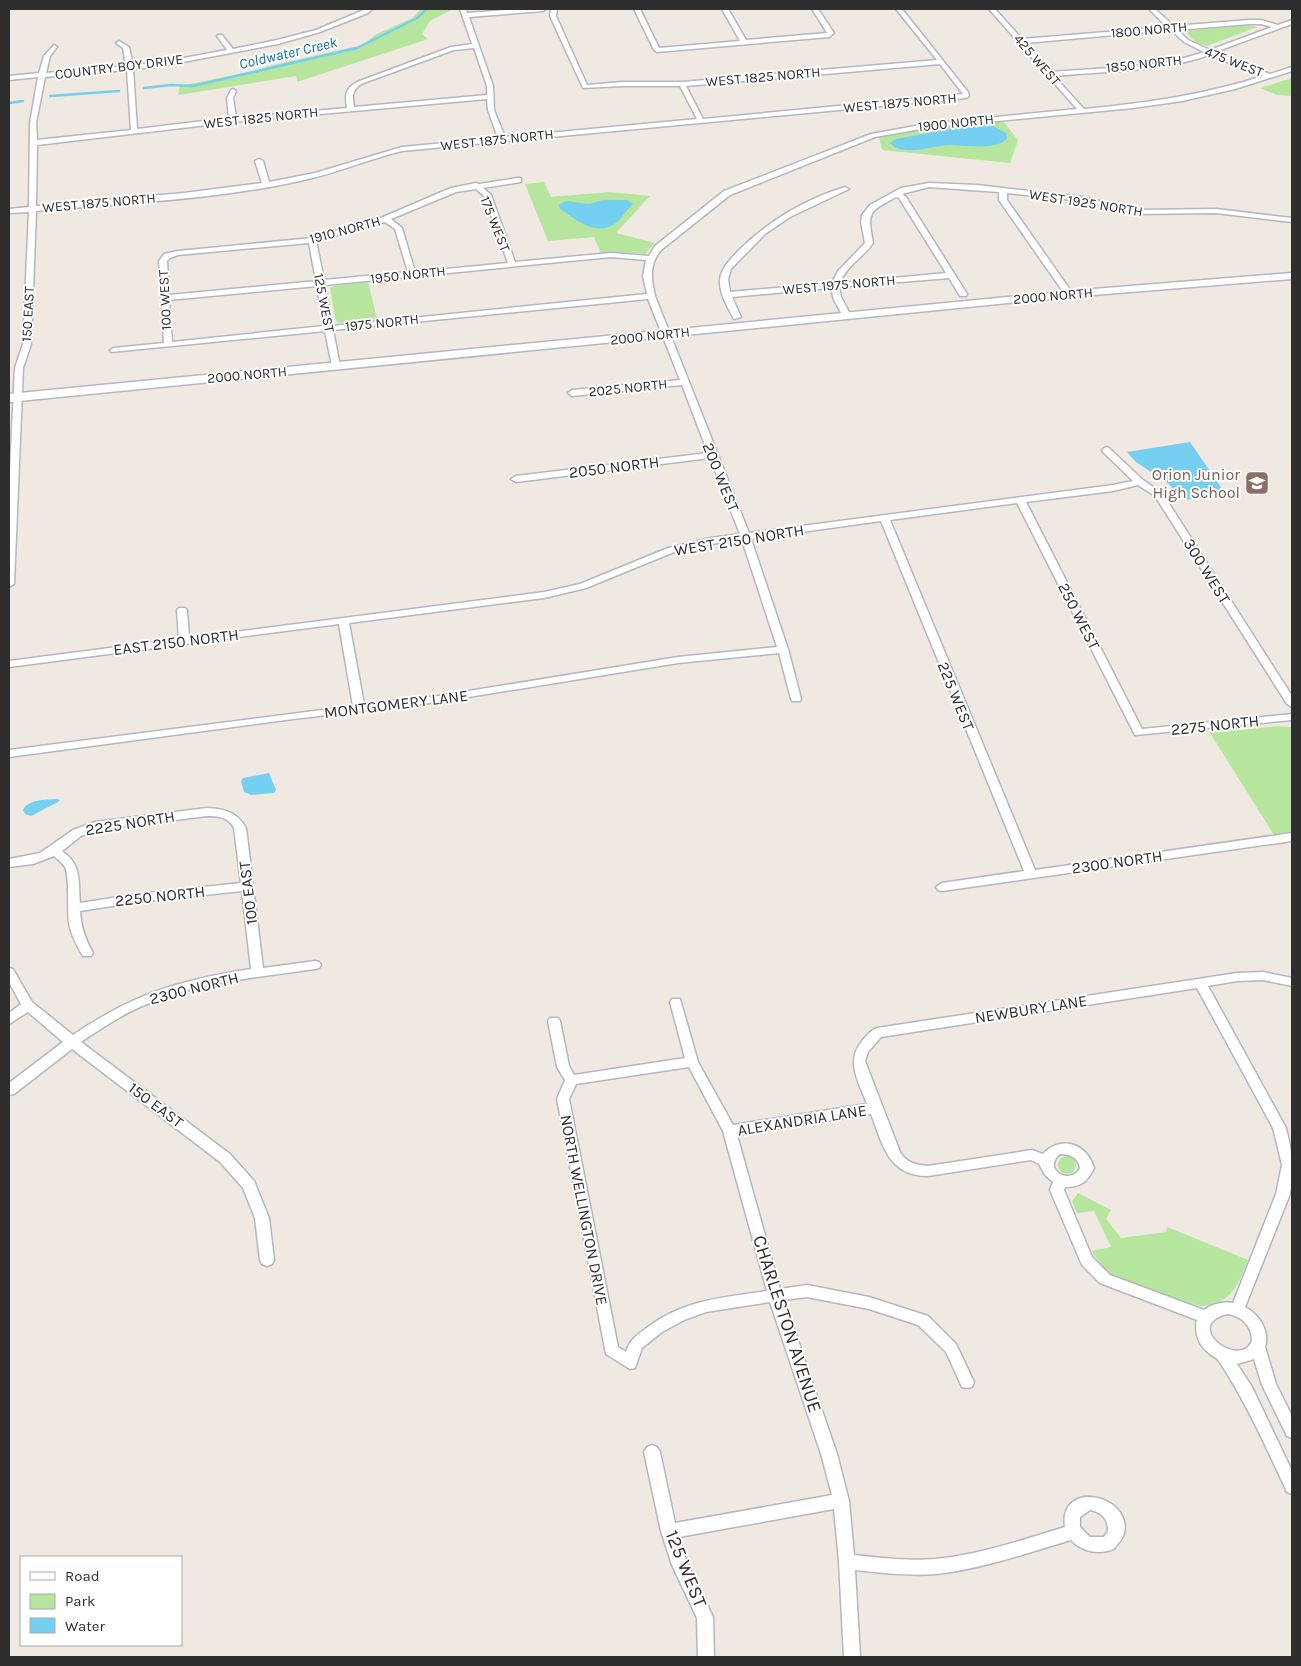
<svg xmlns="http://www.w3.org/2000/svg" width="1301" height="1666" font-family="Karla,sans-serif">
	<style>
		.green { fill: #b6e59e }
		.water { fill: #75cff0 }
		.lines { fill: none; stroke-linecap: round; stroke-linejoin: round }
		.stream { stroke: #75cff0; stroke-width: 2.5 }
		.street-casing { stroke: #b4b7c1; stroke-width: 3 }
		.secondary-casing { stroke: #b4b7c1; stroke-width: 3 }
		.street { fill: #fff; fill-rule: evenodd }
		.secondary { fill: #fff; fill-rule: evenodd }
		.labels { text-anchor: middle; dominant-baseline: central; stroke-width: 4; stroke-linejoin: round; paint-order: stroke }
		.far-street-label { font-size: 14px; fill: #2e2e2e; stroke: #fff }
		.far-water-label { font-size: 15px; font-style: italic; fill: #0d6fa3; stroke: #fff }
		.street-label { font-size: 16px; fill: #2e2e2e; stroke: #fff }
		.education-label { font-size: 16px; fill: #785e54; stroke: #fff; text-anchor: end }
		.near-street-label { font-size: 19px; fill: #2e2e2e; stroke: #fff }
	</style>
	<rect width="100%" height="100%" fill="#efe9e1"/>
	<g class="green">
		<polygon points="421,9 451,10 430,21 422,34 428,39 297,82 296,76 178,95 180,86 254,71 269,66 363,45 375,35 412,18"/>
		<polygon points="1248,25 1257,27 1207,46 1195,42 1185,31"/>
		<polygon points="1292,78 1292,96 1277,95 1260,88"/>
		<polygon points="1003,121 1018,140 1010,163 882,150 879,137 902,131"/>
		<polygon points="544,182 551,197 610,192 650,196 616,233 655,243 645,254 616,252 601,253 594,237 548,241 525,184"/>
		<polygon points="368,282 377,319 341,323 336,322 330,288 335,286"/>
		<polygon points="1279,726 1292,727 1292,832 1274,835 1210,733"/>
		<circle cx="1067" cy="1165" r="9"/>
		<path d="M1078,1193L1111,1210L1106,1219L1121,1238L1166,1232L1167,1227L1248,1260C1237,1286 1233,1303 1201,1306C1178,1299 1132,1287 1112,1275C1103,1269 1097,1260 1092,1251L1111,1247L1094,1211L1077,1213L1072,1201Z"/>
	</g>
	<g class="water">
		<path d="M977,124L993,126L1006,133L1007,138C999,151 964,145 950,145C933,145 904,158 890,143L896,139Z"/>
		<path d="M603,200H628L633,204C627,209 623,217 617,222C596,239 576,219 560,209L559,205L566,201L589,204Z"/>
		<polygon points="1190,442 1227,496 1183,500 1169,484 1136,462 1127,452"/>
		<polygon points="269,773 276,790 274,793 251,795 244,792 241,781 243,778"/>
		<path d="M56,799L60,800L58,802L31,816L25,814L23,810C28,799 46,800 56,799Z"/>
	</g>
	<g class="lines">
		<g class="stream">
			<polyline points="144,88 171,85 193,86 357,48 417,18 427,9"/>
			<polyline points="50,96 119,91"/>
			<polyline points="9,103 23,101"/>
		</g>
		<defs>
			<g id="street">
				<path d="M366,9H372L368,13L320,32L278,44L156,67L133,69L137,129L229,118L227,98L231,90L233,89L236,91L233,98L236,118L347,108C345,96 345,88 357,82L451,47L472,44L460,9H466L467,13L522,9H546L543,11L469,17L493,86L494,110L505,137L697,119L680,86H622L583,88L550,16L551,9H557L556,16L587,85L622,82H682L937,60L896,9H902L968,92L969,96L966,98L402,151C369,159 337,173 304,180C217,200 125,203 36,211L31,344L23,368L14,584L9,587V491L15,368L23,344L29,212L9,213V209L29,207L30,123L38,77L9,80V76L39,73L44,56L54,45L57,47L50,56L46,73L126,66L123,48L116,43L119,41L129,47L133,65L156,63L227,50L217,36L218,35H222L233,49L277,40L316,30ZM474,48L487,86V95L354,107C352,96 352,91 361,84L454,50ZM940,64L963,94L703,119L686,86ZM127,70L131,130L37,140L36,123L45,77ZM487,99L488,110L498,138L402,147L315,173L269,182L263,161L259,159L255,161L262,183L184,193L36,206L37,145L233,122Z"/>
				<polygon points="634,9 640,9 659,48 740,41 722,9 728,9 746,40 827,33 812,9 818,9 834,33 829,37 657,52 654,50"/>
				<path d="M989,9H995L1022,39L1167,27L1149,9H1155L1174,26L1249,20H1261L1278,25L1292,20V24L1215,52L1270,74L1292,67V71L1235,89L1182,101L1133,108L926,128L875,137L730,195L661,250C649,265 651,278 655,296L749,533L1113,485L1133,481L1103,452L1102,450L1106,447L1109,448L1143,480L1163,494L1292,696V707L1287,704L1155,496L1138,485L1113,491L1026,502L1142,729L1292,714V720L1135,735L1017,503L890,520L1035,870L1292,833V841L942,891L938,890L936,887L942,883L1024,871L881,521L751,539L788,649L801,699L800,701H792L791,699L779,653L678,663L438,702L293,719L9,757V750L353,706L339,624L9,667V661L179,639L177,610L179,608H185L187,610L189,638L544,592L580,584L668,548L711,538L740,534L710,458L516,482L511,479L516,476L708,453L682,385L572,396L568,393L572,390L680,380L648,299L333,330L340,366L336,369L332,366L325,331L111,352L110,350L114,348L164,343L159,261L164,254L178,251L312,238L383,217L451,188L476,183L479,184L518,178H521V182L483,188L491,195L515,262L611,253L649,256L655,246L724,191L871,134L926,124L1077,109ZM1249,24H1261L1272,27L1210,50L1188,40L1178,30ZM1171,30L1184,42L1204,52C1161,68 1098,68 1051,72L1025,43ZM1209,55L1263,76C1204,95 1145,103 1084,109L1054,76C1105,71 1162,72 1209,55ZM476,189L484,196L508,263L415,272L402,228L391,219L456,192ZM385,222L395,229L408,272L324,280L316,241ZM309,243L316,281L169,295L167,261L170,258L178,255ZM611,257L646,260L643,276L647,294L332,326L325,285ZM317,286L324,326L172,342L169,300ZM742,540L777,647L678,657L438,696L364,704L349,623L544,598L586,588L674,552L711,544Z"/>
				<path d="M929,183L977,185L1083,197L1138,210L1216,209L1292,218V222L1216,213L1138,214L1083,201L1007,193V200L1073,294L1069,296H1066L999,200V192L929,187L902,194L906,197L967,294L966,296H960L949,278L839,287L841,297L851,316L847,318H844L834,300L831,288L732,297L741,317L734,319C728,308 719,293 720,280C721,268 731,259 738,251C767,222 805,199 845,187L849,189L790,217L765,234L731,269L728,279L730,292L832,283L838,271L865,243L861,222L862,215L870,205L901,188ZM896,197L899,198L946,273L840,283C845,267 864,257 873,243C867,211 869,212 896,197Z"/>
				<path d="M207,808C224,809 237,812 246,828L263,968L315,961L319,962L321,965L319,968L315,969C260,977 199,982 147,1004C124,1013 102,1028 81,1042L230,1154L254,1181L269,1218L274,1260L272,1264L267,1266L262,1264L260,1260L255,1218L243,1188L220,1162L72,1049L14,1094L9,1095V1083L63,1042L28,1012L9,1024V1013L21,1004L9,982V968L13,969L32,1002L73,1035C133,994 180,980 251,969L242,891L138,902L80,911C81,927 85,939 93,953L91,956H83C77,946 71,935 69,923C67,910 70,877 65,867C62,862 58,860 54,856L33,864L9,867V859L40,853L73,830L95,822ZM207,816C219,816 228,817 234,828L241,883L138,894L80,903C78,880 82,865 62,851L81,836L95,830Z"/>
				<path d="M1263,972L1292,978V986L1263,980L1237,981L1208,986L1286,1128C1292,1151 1294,1171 1290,1194L1245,1307C1259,1314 1270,1331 1265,1347L1276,1384L1292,1416V1438L1287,1436L1262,1385L1254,1359L1237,1364L1252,1387L1292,1471V1494L1287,1492C1266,1447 1246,1402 1219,1361C1216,1357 1214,1357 1210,1354C1199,1346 1194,1333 1197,1320L1100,1283L1082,1265L1050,1190L1053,1182L1045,1175L1039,1164L1031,1160L928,1176C888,1176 883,1145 871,1114L737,1135L780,1289L807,1285L869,1297L928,1316L956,1344L974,1382L972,1387L967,1388L962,1387L946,1352L918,1325L869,1309L807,1297L784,1300L837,1454L849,1501L854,1555C881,1558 908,1561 935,1559C979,1555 1022,1540 1065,1527C1058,1479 1132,1494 1124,1533C1123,1539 1117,1544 1114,1549C1099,1555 1082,1552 1071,1540C1027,1553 982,1569 936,1574C909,1576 882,1573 855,1570L860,1657H844L839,1562L834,1509L679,1537L687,1563L713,1617L714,1657H698L697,1618L672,1565L661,1531L644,1452L647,1447L652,1445L657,1447L660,1452L675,1523L832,1495L821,1454L770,1302L706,1312L684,1320L662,1332L642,1348L635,1368L630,1369L606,1354L557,1099L565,1080L557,1067L548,1021L550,1018H558L560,1021L569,1066L574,1075L685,1058L670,1002L672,999H680L698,1062L733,1125L867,1104C859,1082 845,1062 862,1041C866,1036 871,1030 877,1028L1237,973ZM1197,988L1273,1128L1282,1165L1276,1194L1233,1303C1224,1301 1211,1304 1204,1310L1110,1275L1092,1257L1064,1190L1065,1187C1081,1187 1087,1182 1094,1168C1087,1143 1060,1135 1043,1154L1032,1150L928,1166C916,1165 907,1163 900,1152L865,1061L868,1052L881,1037ZM689,1067L723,1131L767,1291C725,1297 683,1300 648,1327C637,1335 630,1339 626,1352L618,1347L569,1099L576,1084ZM1060,1154C1070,1154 1078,1157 1080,1168C1071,1186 1041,1170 1060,1154ZM1227,1314C1242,1316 1252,1326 1252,1341C1240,1370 1181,1326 1227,1314ZM1090,1510C1102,1512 1108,1519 1108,1531L1104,1537H1090L1080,1527V1517Z"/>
			</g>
			<polygon id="secondary" points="1292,273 1292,279 1069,297 9,402 9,394 1069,291"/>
		</defs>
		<use href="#street" class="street-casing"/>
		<use href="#secondary" class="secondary-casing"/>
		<use href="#street" class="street"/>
		<use href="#secondary" class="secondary"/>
	</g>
	<defs>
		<symbol id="school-square" viewBox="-11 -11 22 22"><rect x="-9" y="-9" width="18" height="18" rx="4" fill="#8d6e63" stroke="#fff"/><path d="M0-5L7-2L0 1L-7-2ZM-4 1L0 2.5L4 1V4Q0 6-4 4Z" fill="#fff"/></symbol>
	</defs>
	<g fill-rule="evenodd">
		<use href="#school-square" x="1243" y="469" width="28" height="28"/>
	</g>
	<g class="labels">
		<g class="far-street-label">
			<text transform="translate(1149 30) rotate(-5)">1800 NORTH</text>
			<text transform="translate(1037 60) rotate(49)">425 WEST</text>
			<text transform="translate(1234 62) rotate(21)">475 WEST</text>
			<text transform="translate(1144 64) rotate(-6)">1850 NORTH</text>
			<text transform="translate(119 67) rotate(-7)">COUNTRY BOY DRIVE</text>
			<text transform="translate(763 77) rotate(-5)">WEST 1825 NORTH</text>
			<text transform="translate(900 103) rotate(-5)">WEST 1875 NORTH</text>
			<text transform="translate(261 118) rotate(-6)">WEST 1825 NORTH</text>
			<text transform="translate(956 123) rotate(-6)">1900 NORTH</text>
			<text transform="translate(497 140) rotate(-6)">WEST 1875 NORTH</text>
			<text transform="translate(99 203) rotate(-5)">WEST 1875 NORTH</text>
			<text transform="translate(1086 203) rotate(9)">WEST 1925 NORTH</text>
			<text transform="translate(495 224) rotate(68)">175 WEST</text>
			<text transform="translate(345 230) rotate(-15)">1910 NORTH</text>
			<text transform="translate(408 275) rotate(-6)">1950 NORTH</text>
			<text transform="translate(839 285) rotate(-5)">WEST 1975 NORTH</text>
			<text transform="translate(1053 296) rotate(-5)">2000 NORTH</text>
			<text transform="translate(165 300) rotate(-93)">100 WEST</text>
			<text transform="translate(324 303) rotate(79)">125 WEST</text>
			<text transform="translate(28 314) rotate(-87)">150 EAST</text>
			<text transform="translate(382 323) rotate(-6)">1975 NORTH</text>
			<text transform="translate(650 336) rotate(-6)">2000 NORTH</text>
			<text transform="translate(247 375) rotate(-5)">2000 NORTH</text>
			<text transform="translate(628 388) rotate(-6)">2025 NORTH</text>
		</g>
		<g class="far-water-label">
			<text transform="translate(288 53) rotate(-13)">Coldwater Creek</text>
		</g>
		<g class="street-label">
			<text transform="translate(614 467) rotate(-7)">2050 NORTH</text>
			<text transform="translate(721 477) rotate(68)">200 WEST</text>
			<text transform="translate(739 540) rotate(-9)">WEST 2150 NORTH</text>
			<text transform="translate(1207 571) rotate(58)">300 WEST</text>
			<text transform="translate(1079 616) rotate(63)">250 WEST</text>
			<text transform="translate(176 642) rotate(-7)">EAST 2150 NORTH</text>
			<text transform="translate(956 696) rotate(68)">225 WEST</text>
			<text transform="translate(396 704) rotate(-7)">MONTGOMERY LANE</text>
			<text transform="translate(1215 725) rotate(-6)">2275 NORTH</text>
			<text transform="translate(130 823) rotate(-9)">2225 NORTH</text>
			<text transform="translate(1117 862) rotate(-8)">2300 NORTH</text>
			<text transform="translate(248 893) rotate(-97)">100 EAST</text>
			<text transform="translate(160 896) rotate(-6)">2250 NORTH</text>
			<text transform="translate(194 988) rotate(-14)">2300 NORTH</text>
			<text transform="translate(1031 1009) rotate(-9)">NEWBURY LANE</text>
			<text transform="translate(156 1105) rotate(37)">150 EAST</text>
			<text transform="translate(802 1120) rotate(-9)">ALEXANDRIA LANE</text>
			<text transform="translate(584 1210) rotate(79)">NORTH WELLINGTON DRIVE</text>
		</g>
		<g class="education-label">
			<text x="1240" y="474">Orion Junior<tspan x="1240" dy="18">High School</tspan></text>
		</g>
		<g class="near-street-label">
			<text transform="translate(787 1324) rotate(72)">CHARLESTON AVENUE</text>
			<text transform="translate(686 1569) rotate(68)">125 WEST</text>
		</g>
	</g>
	<rect width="1301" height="1666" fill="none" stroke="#2e2e2e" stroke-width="20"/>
	<rect x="20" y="1556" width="162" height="90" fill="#ffffff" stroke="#ababab"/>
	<rect x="30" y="1572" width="25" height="8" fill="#ffffff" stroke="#ababab"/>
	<text x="65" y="1581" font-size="15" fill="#2e2e2e">Road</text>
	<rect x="30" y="1594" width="25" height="15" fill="#b6e59e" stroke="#ababab"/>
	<text x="65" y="1606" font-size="15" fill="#2e2e2e">Park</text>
	<rect x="30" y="1618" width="25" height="15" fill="#75cff0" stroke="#ababab"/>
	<text x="65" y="1631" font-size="15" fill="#2e2e2e">Water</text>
</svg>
